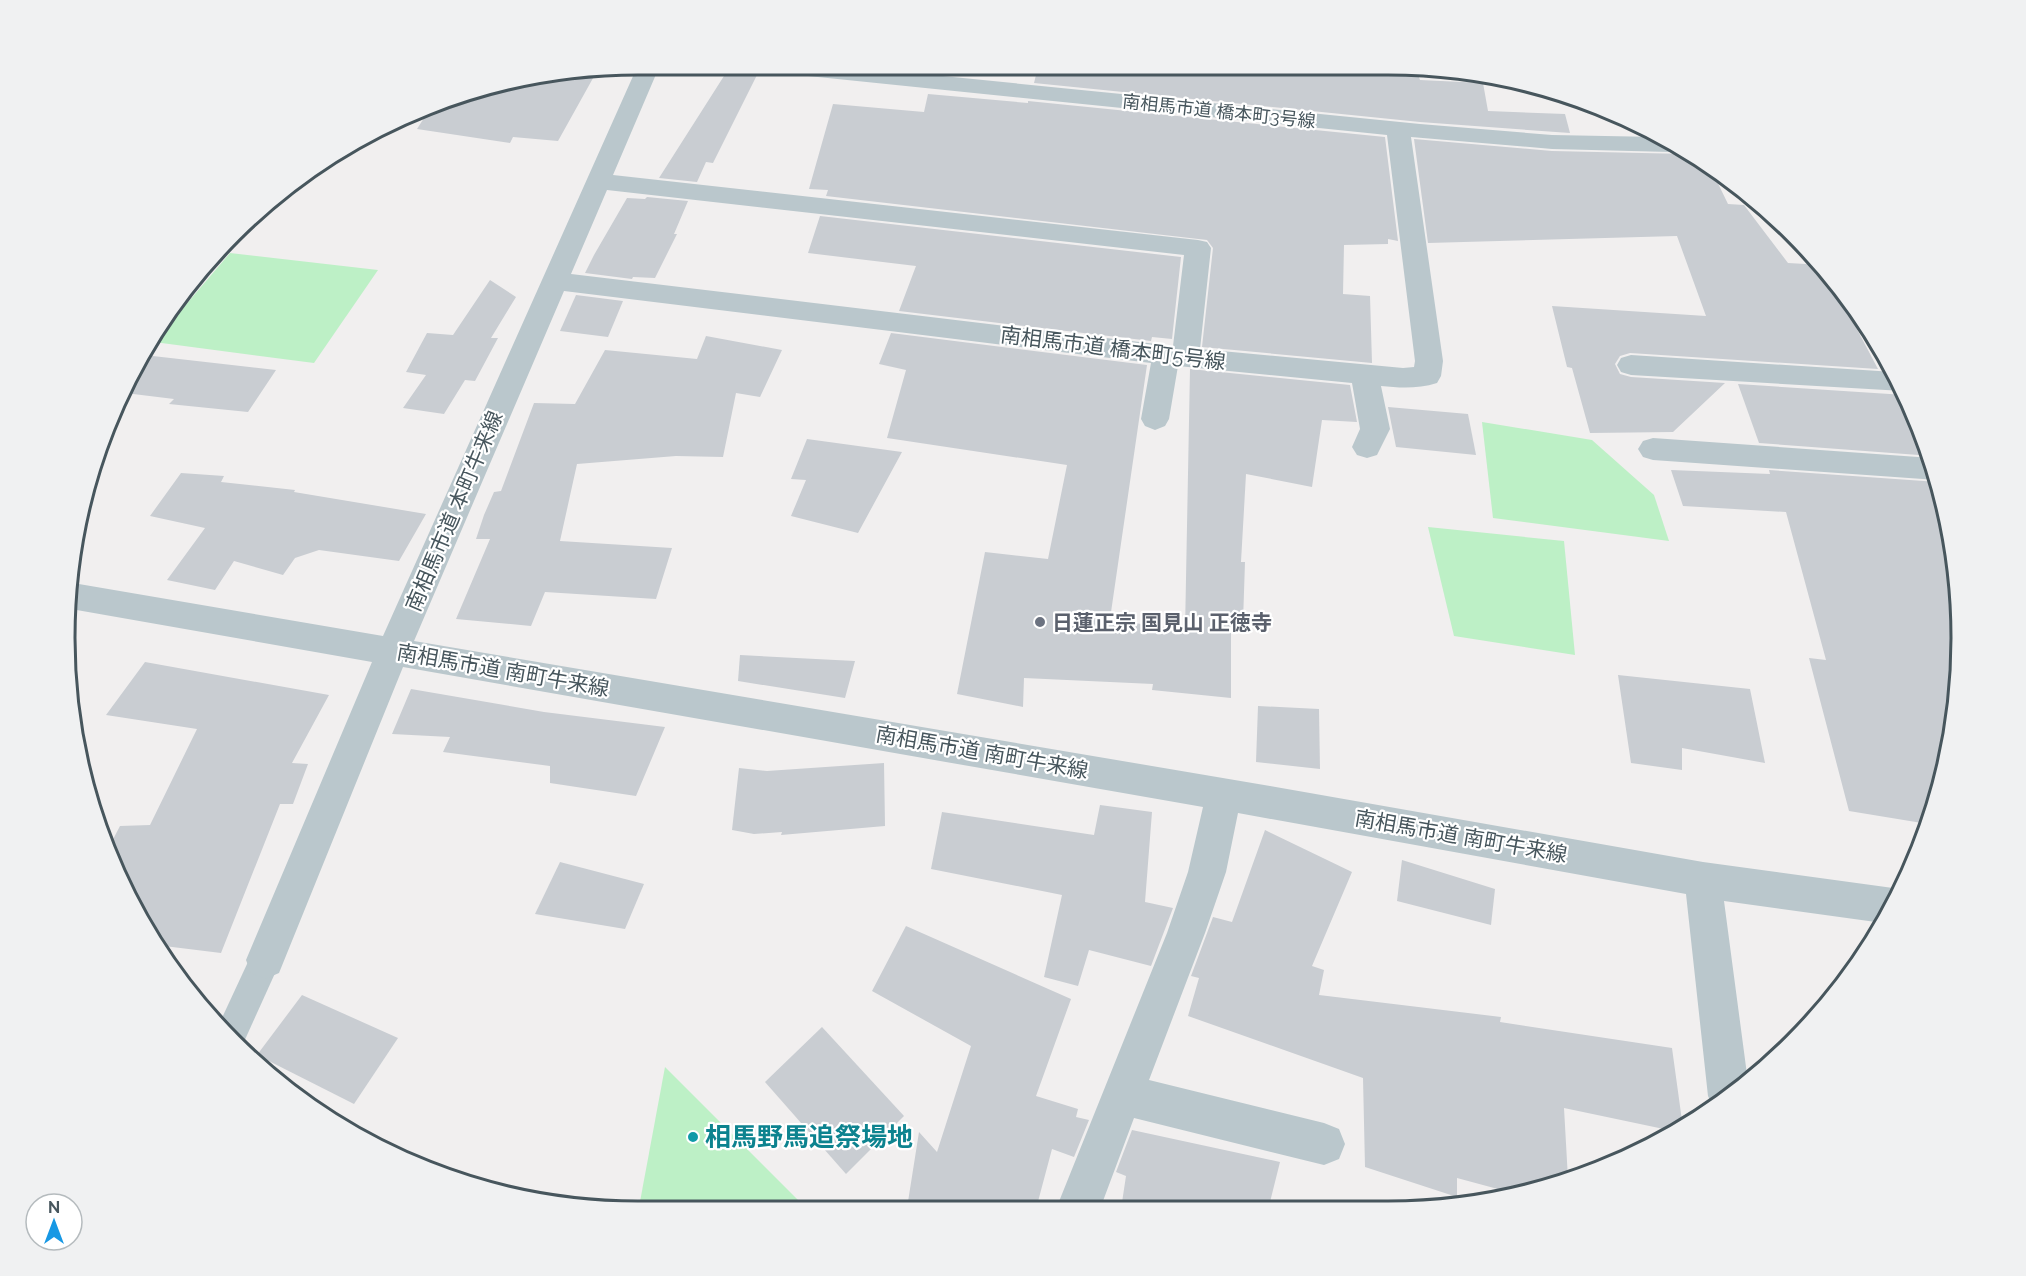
<svg xmlns="http://www.w3.org/2000/svg" width="2026" height="1276" font-family="Raleway,'Noto Sans JP',sans-serif">
	<style>
		.green { fill: #bdf0c6 }
		.building { fill: #c9cdd2 }
		.lines { fill: none; stroke-linecap: round; stroke-linejoin: round }
		.service { fill: #bac7cc; fill-rule: evenodd }
		.minor { fill: #bac7cc; fill-rule: evenodd }
		.worship-dot { fill: #6b7280; stroke: #fff; stroke-width: 2 }
		.culture-dot { fill: #0f9aa8; stroke: #fff; stroke-width: 2 }
		.labels { text-anchor: middle; dominant-baseline: central; stroke-width: 4.5; stroke-linejoin: round; paint-order: stroke }
		.far-street-label { font-size: 18px; fill: #47565d; stroke: #fff }
		.street-label { font-size: 21px; fill: #47565d; stroke: #fff }
		.worship-label { font-size: 21px; font-weight: bold; fill: #5b616d; stroke: #fff; text-anchor: start }
		.near-culture-label { font-size: 26px; font-weight: bold; fill: #0d838f; stroke: #fff; text-anchor: start }
		.rim { fill: none; stroke: #47565d; stroke-width: 3 }
	</style>
	<rect width="100%" height="100%" fill="#f1efef"/>
	<g class="green">
		<polygon points="230,253 378,270 314,363 154,342"/>
		<polygon points="1482,422 1592,440 1654,495 1669,541 1493,518"/>
		<polygon points="1428,527 1564,541 1575,655 1454,636"/>
		<polygon points="665,1067 806,1208 639,1207"/>
	</g>
	<g class="building">
		<polygon points="731,65 756,65 759,71 713,163 706,162 697,182 659,178"/>
		<polygon points="1038,67 1067,67 1148,75 1149,68 1416,69 1420,80 1483,83 1488,111 1565,114 1570,133 1420,122 1034,83"/>
		<polygon points="597,71 558,141 513,137 510,143 417,129 431,107 454,95"/>
		<polygon points="928,94 1028,103 1028,101 1385,137 1398,241 1388,239 1388,244 1344,245 1343,294 1370,296 1372,363 1202,347 1213,248 1207,240 826,196 828,190 809,189 833,104 924,112"/>
		<polygon points="1414,139 1552,151 1687,154 1710,167 1728,204 1744,205 1788,263 1823,265 1878,369 1630,353 1620,356 1615,364 1620,374 1631,377 1725,383 1673,432 1590,433 1572,368 1567,367 1552,306 1706,316 1677,236 1428,243"/>
		<polygon points="647,197 688,201 674,234 677,234 655,278 633,277 632,279 585,273 594,255 627,198 645,199"/>
		<polygon points="820,216 1181,257 1172,339 1152,337 1151,341 899,311 916,266 808,253"/>
		<polygon points="490,280 516,297 491,338 498,338 475,381 465,380 444,414 403,408 426,375 406,372 427,333 453,335"/>
		<polygon points="576,295 623,301 608,337 560,331"/>
		<polygon points="891,333 1147,365 1110,619 1185,631 1190,369 1350,385 1357,422 1322,420 1312,487 1246,474 1241,562 1245,562 1243,622 1231,620 1231,698 1152,690 1153,684 1024,678 1023,707 957,694 985,552 1048,559 1067,465 887,438 906,370 879,364"/>
		<polygon points="706,336 782,350 760,397 736,393 723,457 676,456 577,464 560,541 672,548 656,599 545,592 531,626 456,619 490,539 476,539 484,515 494,492 501,491 534,403 575,404 605,350 697,359"/>
		<polygon points="144,355 276,370 248,412 169,404 174,399 125,393"/>
		<polygon points="1738,384 1905,395 1932,456 1759,443"/>
		<polygon points="1388,407 1468,414 1476,455 1396,447"/>
		<polygon points="807,439 902,452 858,533 791,516 806,480 791,479"/>
		<polygon points="1671,470 1770,474 1769,470 1938,482 1957,563 1960,675 1942,786 1928,824 1849,811 1809,658 1826,660 1786,512 1683,506"/>
		<polygon points="181,473 224,476 221,482 295,490 294,492 426,514 399,561 319,550 295,558 283,575 234,561 215,590 167,580 205,528 150,516"/>
		<polygon points="740,655 855,661 845,698 738,681"/>
		<polygon points="145,662 329,695 292,763 308,764 293,804 280,804 221,953 156,945 108,849 120,826 150,825 197,729 106,715"/>
		<polygon points="1618,675 1750,689 1765,763 1682,748 1682,770 1631,763"/>
		<polygon points="411,689 544,712 665,727 636,796 550,783 550,766 443,752 450,737 392,734"/>
		<polygon points="1258,706 1319,709 1320,769 1256,762"/>
		<polygon points="884,763 885,826 781,835 782,832 754,834 732,830 739,768 767,771"/>
		<polygon points="1100,805 1152,812 1145,902 1173,908 1151,966 1089,950 1078,986 1044,977 1062,895 931,869 942,812 1094,835"/>
		<polygon points="1265,830 1352,872 1312,966 1324,970 1319,995 1501,1017 1500,1022 1672,1048 1683,1128 1678,1132 1564,1108 1568,1179 1537,1192 1520,1195 1457,1178 1457,1197 1365,1167 1363,1078 1188,1016 1199,978 1191,976 1213,917 1232,922"/>
		<polygon points="1402,860 1495,889 1491,925 1397,901"/>
		<polygon points="560,862 644,884 625,929 535,914"/>
		<polygon points="906,926 1071,999 1036,1096 1078,1109 1076,1117 1089,1120 1074,1157 1052,1149 1036,1209 907,1208 919,1132 937,1152 971,1046 872,991"/>
		<polygon points="302,995 398,1038 354,1104 257,1055"/>
		<polygon points="822,1027 904,1116 846,1174 765,1082"/>
		<polygon points="1132,1130 1280,1162 1268,1210 1121,1209 1126,1176 1116,1172"/>
	</g>
	<g class="lines">
		<polygon class="service" points="265,944 276,949 281,960 243,1044 221,1020 254,949"/>
		<g class="minor">
			<path d="M638,65H660L613,175L1198,240L1207,242L1211,248L1200,349L1403,368L1414,367L1415,361L1387,135L769,72L761,70L758,65L843,66L1420,124L1552,135L1658,137L1680,150L1671,152L1552,149L1411,137L1443,361L1441,376L1437,383C1418,389 1400,388 1381,386L1390,429L1377,455L1367,458L1357,455L1352,447L1360,429L1352,383L1178,366L1169,419L1165,426L1155,430L1145,426L1141,419L1151,363L564,291L414,641L1270,786L1703,862L1893,888L1902,892L1883,923L1724,901L1748,1082L1713,1107L1708,1096L1686,894L1238,813L1226,872L1205,933L1149,1080L1324,1123L1339,1129L1345,1144L1339,1159L1324,1165L1134,1118L1100,1209H1056L1167,933L1188,872L1203,807L403,667L279,973L265,979L251,973L246,960L372,662L71,609L73,583L383,636ZM607,190L1184,255L1173,346L571,274Z"/>
			<polygon points="1631,355 1894,372 1903,391 1631,375 1621,372 1617,365 1621,358"/>
			<polygon points="1653,438 1932,458 1937,480 1653,460 1643,457 1638,449 1643,441"/>
		</g>
	</g>
	<circle class="worship-dot" cx="1040" cy="622" r="6"/>
	<circle class="culture-dot" cx="693" cy="1137" r="6"/>
	<g class="labels">
		<g class="far-street-label">
			<text transform="translate(1219 111) rotate(6)">南相馬市道 橋本町3号線</text>
		</g>
		<g class="street-label">
			<text transform="translate(1113 348) rotate(7)">南相馬市道 橋本町5号線</text>
			<text transform="translate(454 511) rotate(-67)">南相馬市道 本町牛来線</text>
			<text transform="translate(503 670) rotate(10)">南相馬市道 南町牛来線</text>
			<text transform="translate(982 752) rotate(10)">南相馬市道 南町牛来線</text>
			<text transform="translate(1461 836) rotate(10)">南相馬市道 南町牛来線</text>
		</g>
		<g class="worship-label">
			<text x="1052" y="622">日蓮正宗 国見山 正徳寺</text>
		</g>
		<g class="near-culture-label">
			<text x="705" y="1137">相馬野馬追祭場地</text>
		</g>
	</g>
	<path d="M0 0H2026V1276H0ZM638 75H1388A563 563 0 0 1 1951 638V638A563 563 0 0 1 1388 1201H638A563 563 0 0 1 75 638V638A563 563 0 0 1 638 75Z" fill="#f0f1f2" fill-rule="evenodd"/>
	<path class="rim" d="M638 75H1388A563 563 0 0 1 1951 638V638A563 563 0 0 1 1388 1201H638A563 563 0 0 1 75 638V638A563 563 0 0 1 638 75Z"/>
	<g transform="translate(54 1222)"><circle r="28" fill="#ffffff" stroke="#b5bbbe" stroke-width="1.5"/>
	<path d="M0-4.5L10 22L0 15L-10 22Z" fill="#1798e4"/>
	<text y="-9" font-size="16" font-weight="bold" text-anchor="middle" fill="#47565d">N</text>
	</g>
</svg>
